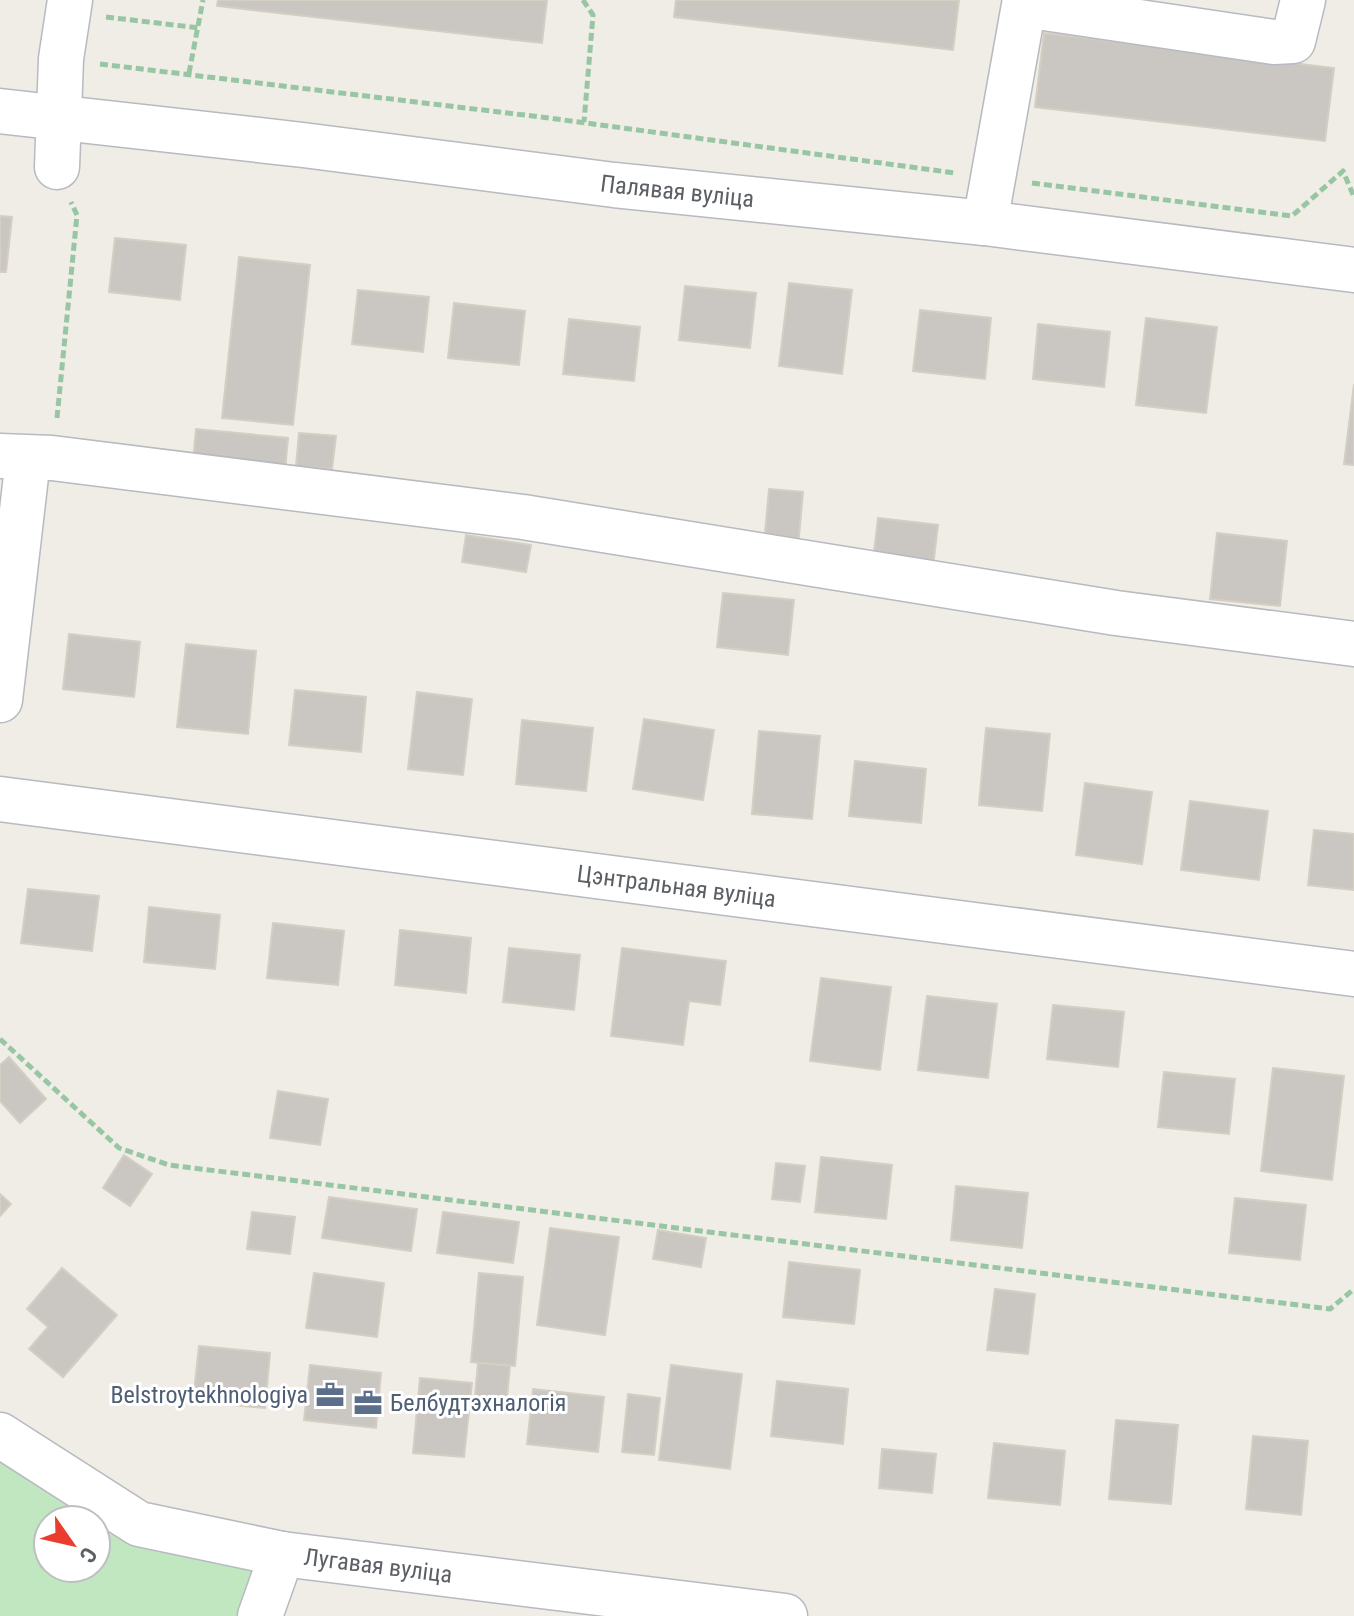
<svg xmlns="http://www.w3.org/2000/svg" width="1354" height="1616" font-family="'Roboto Condensed',sans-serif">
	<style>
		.green { fill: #c1e7c1; fill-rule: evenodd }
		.building { fill: #cac7c2; stroke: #d4cec3; stroke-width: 2 }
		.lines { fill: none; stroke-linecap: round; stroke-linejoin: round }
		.minor-casing { stroke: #b7babf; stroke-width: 47 }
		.path { stroke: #98c6a5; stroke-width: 5; stroke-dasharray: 8 4; stroke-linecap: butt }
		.minor { stroke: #fff; stroke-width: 44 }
		.labels { text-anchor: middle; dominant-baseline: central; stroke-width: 6; stroke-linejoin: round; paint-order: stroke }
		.street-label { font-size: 24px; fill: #5c6065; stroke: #fff }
		.service-label { font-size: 24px; fill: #4e5e75; stroke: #fff; text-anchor: end }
	</style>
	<rect width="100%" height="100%" fill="#efede5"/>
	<path class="green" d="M0,1446L269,1557L248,1616H0ZM48,1520H96V1568H48Z"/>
	<g class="building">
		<polygon points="218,0 547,0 542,43 217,6"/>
		<polygon points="676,0 959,0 953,50 674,17"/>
		<polygon points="1044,33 1334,68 1325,141 1035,107"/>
		<polygon points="0,216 12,217 6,272 0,272"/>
		<polygon points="115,238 186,245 180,300 109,292"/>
		<polygon points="239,257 310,265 293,425 222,418"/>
		<polygon points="789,283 852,290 842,374 779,366"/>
		<polygon points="685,286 756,293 750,348 679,340"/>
		<polygon points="358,290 429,297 423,352 352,344"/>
		<polygon points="454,303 525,311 519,365 448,358"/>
		<polygon points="920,310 991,318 985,379 913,371"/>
		<polygon points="1146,318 1217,327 1206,413 1136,405"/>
		<polygon points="569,319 640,327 634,381 563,374"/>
		<polygon points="1038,324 1110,332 1104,387 1033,379"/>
		<polygon points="1354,384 1354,465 1344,464"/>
		<polygon points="196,429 288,438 284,482 192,472"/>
		<polygon points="299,433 336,436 332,469 296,466"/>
		<polygon points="769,489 803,492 798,547 764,544"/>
		<polygon points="878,518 938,525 933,567 873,560"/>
		<polygon points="1217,533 1287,541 1280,606 1210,599"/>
		<polygon points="466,535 531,545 526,572 462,562"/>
		<polygon points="723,593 794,600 788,655 717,647"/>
		<polygon points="69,634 140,642 134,697 63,689"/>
		<polygon points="186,644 256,651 248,734 177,727"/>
		<polygon points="295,690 366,697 361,752 289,745"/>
		<polygon points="417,692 472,699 463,775 408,769"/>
		<polygon points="644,719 714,730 703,800 633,789"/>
		<polygon points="522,720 593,728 586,791 516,784"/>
		<polygon points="986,728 1050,734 1042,811 979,805"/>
		<polygon points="759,731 820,736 812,819 752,814"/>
		<polygon points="855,761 926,769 921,823 849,816"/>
		<polygon points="1085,783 1152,792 1142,864 1076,855"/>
		<polygon points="1190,801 1268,811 1259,880 1181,870"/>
		<polygon points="1314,830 1354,834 1354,890 1308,885"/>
		<polygon points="28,889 99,896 92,951 21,943"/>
		<polygon points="149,907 220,915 215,969 144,962"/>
		<polygon points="273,923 344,931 338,985 267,978"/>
		<polygon points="400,930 471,938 466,993 395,985"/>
		<polygon points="509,948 580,955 574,1010 503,1002"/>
		<polygon points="622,948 726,961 720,1005 689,1001 683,1045 611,1036"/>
		<polygon points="821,978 891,987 880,1070 810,1061"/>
		<polygon points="927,996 997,1004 988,1078 918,1070"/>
		<polygon points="1053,1005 1124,1012 1118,1067 1047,1059"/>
		<polygon points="9,1057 46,1099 20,1123 0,1101 0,1065"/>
		<polygon points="1273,1068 1344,1076 1332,1180 1261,1171"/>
		<polygon points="1164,1072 1235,1079 1229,1134 1158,1127"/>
		<polygon points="278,1091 328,1099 320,1145 270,1138"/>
		<polygon points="124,1155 152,1174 130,1206 103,1188"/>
		<polygon points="821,1157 892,1165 886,1219 815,1212"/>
		<polygon points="776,1163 805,1166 800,1202 772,1199"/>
		<polygon points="956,1186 1028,1193 1022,1248 951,1240"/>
		<polygon points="0,1194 11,1204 0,1216"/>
		<polygon points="329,1197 417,1209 411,1251 322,1238"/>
		<polygon points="1235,1198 1306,1205 1300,1260 1229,1253"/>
		<polygon points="252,1212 295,1217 290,1254 247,1249"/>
		<polygon points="443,1212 519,1222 513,1263 437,1253"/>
		<polygon points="550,1228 619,1237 605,1335 537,1325"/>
		<polygon points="658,1230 706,1238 701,1267 653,1259"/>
		<polygon points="789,1262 860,1270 854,1324 783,1317"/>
		<polygon points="62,1268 117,1315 63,1377 29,1349 48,1327 27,1309"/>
		<polygon points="314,1273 384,1283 377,1337 306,1328"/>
		<polygon points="479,1273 523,1277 515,1366 471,1362"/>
		<polygon points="995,1289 1035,1294 1028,1354 987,1350"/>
		<polygon points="199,1346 270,1353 265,1408 193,1401"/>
		<polygon points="478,1363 510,1366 506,1407 474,1405"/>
		<polygon points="310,1365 381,1373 376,1428 304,1420"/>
		<polygon points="671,1365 742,1374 730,1469 659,1460"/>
		<polygon points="420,1378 472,1383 464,1457 413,1453"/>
		<polygon points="777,1381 848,1389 843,1444 771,1436"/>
		<polygon points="533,1389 604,1397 598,1452 527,1444"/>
		<polygon points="628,1394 660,1398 654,1455 622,1452"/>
		<polygon points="1116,1420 1178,1425 1171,1504 1109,1499"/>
		<polygon points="1253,1436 1308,1441 1301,1515 1246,1509"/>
		<polygon points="994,1443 1065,1451 1060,1505 988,1498"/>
		<polygon points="882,1449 936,1454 932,1493 879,1488"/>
	</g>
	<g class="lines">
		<defs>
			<g id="minor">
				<path id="s1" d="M0,111L303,145L614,185L985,223L1354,270"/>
				<polyline points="57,167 61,59 70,0"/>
				<polyline points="985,223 1024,5 1274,42 1293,41 1303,0"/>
				<polyline points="0,456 52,458 523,517 1116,613 1354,644"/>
				<polyline points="0,700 28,459"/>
				<path id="s2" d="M0,799L1354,974"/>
				<path id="s3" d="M0,1435L139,1524L282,1554L785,1616"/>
				<polyline points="260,1616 282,1554"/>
			</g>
		</defs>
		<use href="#minor" class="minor-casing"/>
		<g class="path">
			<polyline points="583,0 593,15 584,122"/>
			<polyline points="106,17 200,28"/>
			<polyline points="100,64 549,118 955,173"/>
			<polyline points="189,73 203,0"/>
			<polyline points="1032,183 1292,216 1343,171 1354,197"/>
			<polyline points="57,418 77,215 71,202"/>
			<polyline points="0,1039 119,1148 169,1165 1330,1309 1354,1289"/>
		</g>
		<use href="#minor" class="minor"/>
	</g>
	<defs>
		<symbol id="office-bare" viewBox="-9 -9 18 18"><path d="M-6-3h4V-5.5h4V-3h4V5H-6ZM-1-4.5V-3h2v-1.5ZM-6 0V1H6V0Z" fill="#5c6f8a" stroke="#fff" stroke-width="2.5" paint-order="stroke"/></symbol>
	</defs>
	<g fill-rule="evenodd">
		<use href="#office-bare" x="310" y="1375" width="40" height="40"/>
		<use href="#office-bare" x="348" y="1383" width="40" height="40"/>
	</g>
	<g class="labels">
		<g class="street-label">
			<text stroke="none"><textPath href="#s1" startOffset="682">Палявая вуліца</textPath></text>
			<text stroke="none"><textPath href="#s2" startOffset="682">Цэнтральная вуліца</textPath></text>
			<text stroke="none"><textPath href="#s3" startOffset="408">Лугавая вуліца</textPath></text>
		</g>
		<g class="service-label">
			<text x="308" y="1395">Belstroytekhnologiya</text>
			<text x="390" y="1403" text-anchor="start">Белбудтэхналогія</text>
		</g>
	</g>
	<g transform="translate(72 1544) rotate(124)"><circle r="38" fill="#ffffff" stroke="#bebfc1" stroke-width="2"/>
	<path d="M0-6L14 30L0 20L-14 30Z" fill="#ea3d2f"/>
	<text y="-12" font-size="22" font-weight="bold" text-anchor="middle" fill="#5c6065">С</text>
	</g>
</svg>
